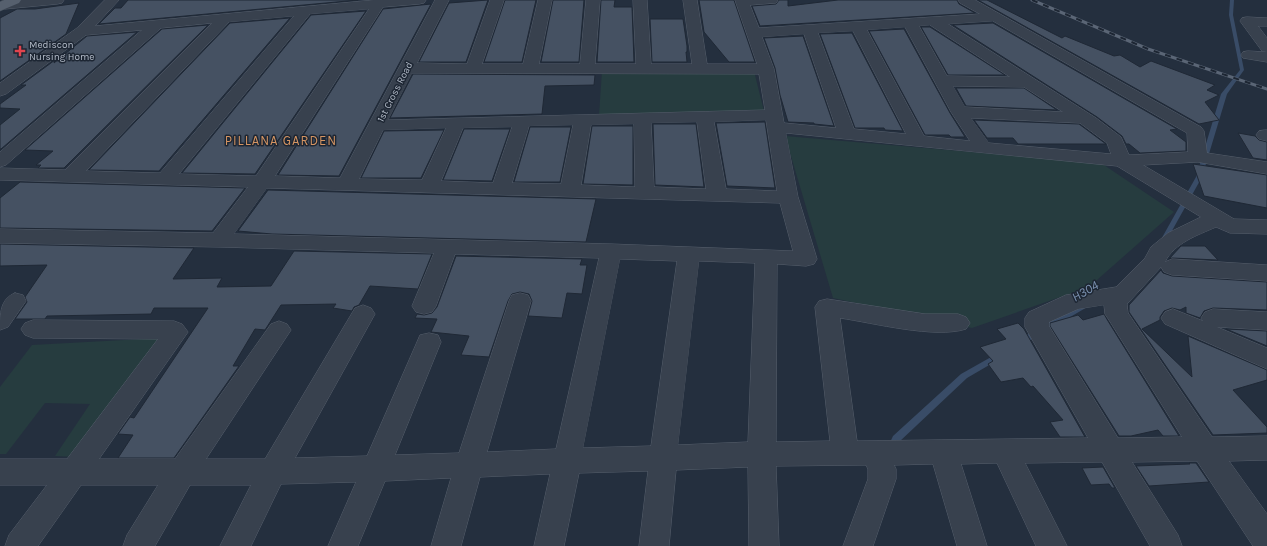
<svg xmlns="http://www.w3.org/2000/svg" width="1267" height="546" font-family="Karla,sans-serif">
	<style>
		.green { fill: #263c3f }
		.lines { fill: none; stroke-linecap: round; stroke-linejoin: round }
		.stream { fill: #394c67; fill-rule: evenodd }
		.building { fill: #455162; stroke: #1f2835 }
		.minor-casing { stroke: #565f6c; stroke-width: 1 }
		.major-casing { stroke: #414a57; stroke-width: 1 }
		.minor { fill: #38414e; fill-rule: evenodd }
		.major { fill: #56606e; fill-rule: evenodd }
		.rail-casing { stroke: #5a6575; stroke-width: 3 }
		.rail { stroke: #1d2633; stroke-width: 2; stroke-dasharray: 6; stroke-linecap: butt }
		.health-dot { fill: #e0444e; stroke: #1d2633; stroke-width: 1.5 }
		.labels { text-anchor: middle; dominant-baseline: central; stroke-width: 3; stroke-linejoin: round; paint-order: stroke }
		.far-poi-label { font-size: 10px; fill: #b4bcc9; stroke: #1d2633; text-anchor: start }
		.far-street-label { font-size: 10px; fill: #b4bcc9; stroke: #1d2633 }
		.neighbourhood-label { font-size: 13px; letter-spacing: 1px; fill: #d59563; stroke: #1d2633 }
		.water-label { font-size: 13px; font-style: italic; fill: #7c92b1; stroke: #1d2633 }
	</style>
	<rect width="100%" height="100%" fill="#242f3e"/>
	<g class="green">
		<polygon points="602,71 754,71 765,115 599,115"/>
		<polygon points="785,136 1101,163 1174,212 1089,287 972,328 833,298"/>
		<polygon points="161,338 77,457 55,456 90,404 45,403 6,454 0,454 0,387 32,345"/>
	</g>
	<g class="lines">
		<g class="stream">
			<polygon points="1230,0 1234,0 1233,15 1244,70 1227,94 1202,177 1164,245 1160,245 1159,243 1196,177 1221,94 1240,70 1229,15"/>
			<polygon points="1086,301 1089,302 1090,304 1089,306 1024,344 1018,344 1017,342 1018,340"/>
			<polygon points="1000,352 1003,353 1004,355 1003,357 967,378 899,442 894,452 891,453 888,452 887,449 893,436 961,374"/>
		</g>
	</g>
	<g class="building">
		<polygon points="128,0 358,0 99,24 115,8 121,8"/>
		<polygon points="488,0 466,62 419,62 449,3"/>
		<polygon points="505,0 536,0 522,62 484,62"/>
		<polygon points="553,0 584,0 579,62 541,62"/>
		<polygon points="601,0 615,0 614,7 632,7 634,62 597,62"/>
		<polygon points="699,0 734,0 755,62 729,62 704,32"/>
		<polygon points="779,0 788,0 788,6 838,0 957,0 959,4 975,13 760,26 752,6 776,4"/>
		<polygon points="978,0 987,0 1062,38 1065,36 1114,56 1120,55 1140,67 1151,61 1215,85 1207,90 1219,95 1205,102 1219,120 1199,124"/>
		<polygon points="79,3 66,34 0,81 0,18 17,9 35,9"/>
		<polygon points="431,4 339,176 278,175 383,9"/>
		<polygon points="366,11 255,174 182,173 311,15"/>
		<polygon points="290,18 159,171 89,170 230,23"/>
		<polygon points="650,19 683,19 687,46 687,52 686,52 687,62 652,62"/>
		<polygon points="993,23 1177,129 1170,130 1186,142 1186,151 1140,153 1129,144 1126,144 1122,136 1097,117 953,25"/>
		<polygon points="208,25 64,168 38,168 41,165 36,165 53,151 25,150 162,29"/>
		<polygon points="921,27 930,27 1005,75 948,75"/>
		<polygon points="904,29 950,113 965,137 951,137 949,135 925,135 869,31"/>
		<polygon points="137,32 1,149 0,149 0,125 20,109 0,108 0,104 26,85 21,85 55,60 54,63 87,36"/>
		<polygon points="852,33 903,131 885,130 884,128 855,128 820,34"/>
		<polygon points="803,36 834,126 814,124 814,123 788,122 780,95 775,68 764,38"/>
		<polygon points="413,74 595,75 594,85 545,86 542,114 390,118"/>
		<polygon points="956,88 1024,88 1057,110 966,106"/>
		<polygon points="974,120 1079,124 1106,144 1018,144 1013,138 987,138"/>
		<polygon points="765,122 775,188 727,186 716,123"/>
		<polygon points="653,124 696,124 704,187 655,185"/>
		<polygon points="592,126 633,126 633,185 583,184"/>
		<polygon points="530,127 571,127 560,182 514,182"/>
		<polygon points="464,129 510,129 492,181 443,180"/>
		<polygon points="444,130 421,178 361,178 384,131"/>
		<polygon points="1238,133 1255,136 1259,140 1267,142 1267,160 1253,158"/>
		<polygon points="1193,164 1267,175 1267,208 1204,196"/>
		<polygon points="20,182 245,188 212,231 0,228 0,198"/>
		<polygon points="268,190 596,199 586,242 272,234 238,231"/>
		<polygon points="0,244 194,248 173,279 222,278 217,287 271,286 294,251 432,254 418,289 370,286 359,305 354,307 352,311 333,308 336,304 281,305 265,330 255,329 233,366 239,366 174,458 118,458 133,435 118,434 130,417 134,418 208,308 154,308 151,314 47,316 45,319 15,319 27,302 25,297 47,265 0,266"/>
		<polygon points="1181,246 1205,246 1218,260 1172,258 1169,259"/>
		<polygon points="456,256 582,259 580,265 587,265 582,294 567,293 562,318 528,316 532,301 529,294 520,292 512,294 508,301 489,357 461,355 469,336 431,332 437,319 415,318 417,314 424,315 432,313 437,307"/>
		<polygon points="1161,270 1163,273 1172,276 1267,282 1267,310 1213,308 1204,311 1200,318 1186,313 1186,307 1180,310 1172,308 1164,311 1160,317 1160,320 1142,329 1192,377 1188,336 1267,370 1267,380 1233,390 1267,427 1267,433 1213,435 1129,312 1129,305"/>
		<polygon points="1104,314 1108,321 1179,436 1163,436 1158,430 1131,436 1119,436 1050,326 1050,323 1078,315 1083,320"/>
		<polygon points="1018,323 1024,329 1085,437 1060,437 1050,422 1063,420 1033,386 1031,387 1023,378 1001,382 988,364 993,361 980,347 1006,339 997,329"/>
		<polygon points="1226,329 1267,331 1267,346"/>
		<polygon points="1189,463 1196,463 1209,482 1149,486 1136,466 1190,464"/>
		<polygon points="1103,467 1115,488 1112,488 1109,484 1091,485 1082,468"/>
	</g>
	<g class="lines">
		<defs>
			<g id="minor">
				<polygon points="16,0 64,0 62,3 57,4 5,9 0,7 0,2"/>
				<path d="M105,0H119L95,26L374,0H426L424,3L419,4L383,7L275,176L340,178L435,0H449L417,63L467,64L490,0H504L482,64H523L538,0H552L539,64H580L586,0H600L595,64H636L633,0H647L651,64H692L683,0H697L707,64H757L735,0H778L776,3L750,5L759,28L980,14L960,3L958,0H975L1201,127L1204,131L1207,153L1267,162V174L1198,162L1143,165L1234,219L1267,220V234L1230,233L1216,227C1198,235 1174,243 1165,262L1172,259L1267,265V281L1172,275L1164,272L1161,267L1127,304L1128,313L1212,437L1267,436V460L1229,461L1267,514V546H1253L1197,461L1132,462L1178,535L1182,546H1150L1102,462L1025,463L1067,546H1036L997,463L961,464L987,546H957L933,464L894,465L896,469V479L873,546H843L868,479V469L866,465L776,466L779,546H749L748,467L676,470L669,546H639L648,471L579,473L564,546H534L550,474L480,477L461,546H431L451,478L385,481L358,546H328L356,482L281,484L251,546H220L251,485H190L155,546H123L127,535L158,485H81L38,546H5L9,535L47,485H0V459H67L158,339L33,338L25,335L21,329L25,323L33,320L174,321L182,324L188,332L99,459H175L271,324L279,321L287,324L291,330L287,336L206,459H265L355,308L363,305L371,308L375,314L295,458L367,456L417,342L420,335L429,333L438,335L441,342L395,455L459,453L509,301L512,295L520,293L528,295L531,301L487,452L556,449L599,258L455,254L436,306L432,312L424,314L416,312L412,306L434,253L219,247L0,243V229L213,233L248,187L0,180V168L65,170L212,23L161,28L6,165L0,167V152L142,30L86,35L6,94L0,96V83L77,28ZM369,9L256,176L179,174L310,14ZM294,16L160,173L86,171L229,22ZM993,21L1187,133L1188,152L1129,155L1121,137L1096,118L948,24ZM930,25L1010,77L947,76L919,26ZM905,27L951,112L970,141L924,136L867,30ZM853,31L906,134L854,129L818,33ZM804,34L836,128L784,123L774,69L762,37ZM412,73L759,74L765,110L388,120ZM953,86L1024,87L1063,112L965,107ZM971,118L1080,123L1107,143L1111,154L989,143ZM766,120L777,191L726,189L714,122ZM697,122L706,189L654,187L651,123ZM634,124L635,187L581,185L591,125ZM573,125L561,184L512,183L529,126ZM512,127L493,183L441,181L463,128ZM446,128L422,180L359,179L383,130ZM786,133L1117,166L1201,217L1168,233L1151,247L1145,258L1116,287L1066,295L1029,312L1025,318V327L1088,438L857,441L840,318C874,323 935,339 966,329L970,323L966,317L958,314H925L827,299L819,301L815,307L830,441L776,442L777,264L806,266L814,264L817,259L798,197ZM267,188L780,203L793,251L611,244L234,234ZM620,259L677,261L651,446L583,448ZM699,261L755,263L748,442L678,445ZM1104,305L1105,314L1109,320L1182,437L1118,438L1049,326V322L1078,309Z"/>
				<polygon points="1247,17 1267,18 1267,26 1258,26 1267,38 1267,52 1262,51 1240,21 1242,18"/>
				<polygon points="1248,51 1267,52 1267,62 1243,58 1241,55 1243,52"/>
				<polygon points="1265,130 1267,130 1267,141 1259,139 1256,135 1259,131"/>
				<path d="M15,293L23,295L26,301L8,327L0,330C0,313 0,299 15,293Z"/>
				<polygon points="1173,309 1203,321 1201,318 1205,312 1213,309 1267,312 1267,330 1217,327 1267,348 1267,369 1165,324 1161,318 1165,312"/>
			</g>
			<polygon id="major" points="4,0 21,0 19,3 0,11 0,2"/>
		</defs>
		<use href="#minor" class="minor-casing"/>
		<use href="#major" class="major-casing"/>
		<use href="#minor" class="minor"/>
		<use href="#major" class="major"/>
		<defs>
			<polyline id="rail" points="1032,0 1148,49 1267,89"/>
		</defs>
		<use href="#rail" class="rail-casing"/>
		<use href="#rail" class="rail"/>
	</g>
	<path class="health-dot" d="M18 45h4v4h4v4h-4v4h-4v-4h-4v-4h4z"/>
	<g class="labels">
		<g class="far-poi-label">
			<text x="29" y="45">Mediscon<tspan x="29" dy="12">Nursing Home</tspan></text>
		</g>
		<g class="far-street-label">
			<text transform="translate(395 92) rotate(-63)">1st Cross Road</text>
		</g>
		<g class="neighbourhood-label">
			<text x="281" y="140">PILLANA GARDEN</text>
		</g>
		<g class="water-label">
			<text transform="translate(1085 291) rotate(-30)">H304</text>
		</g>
	</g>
</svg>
